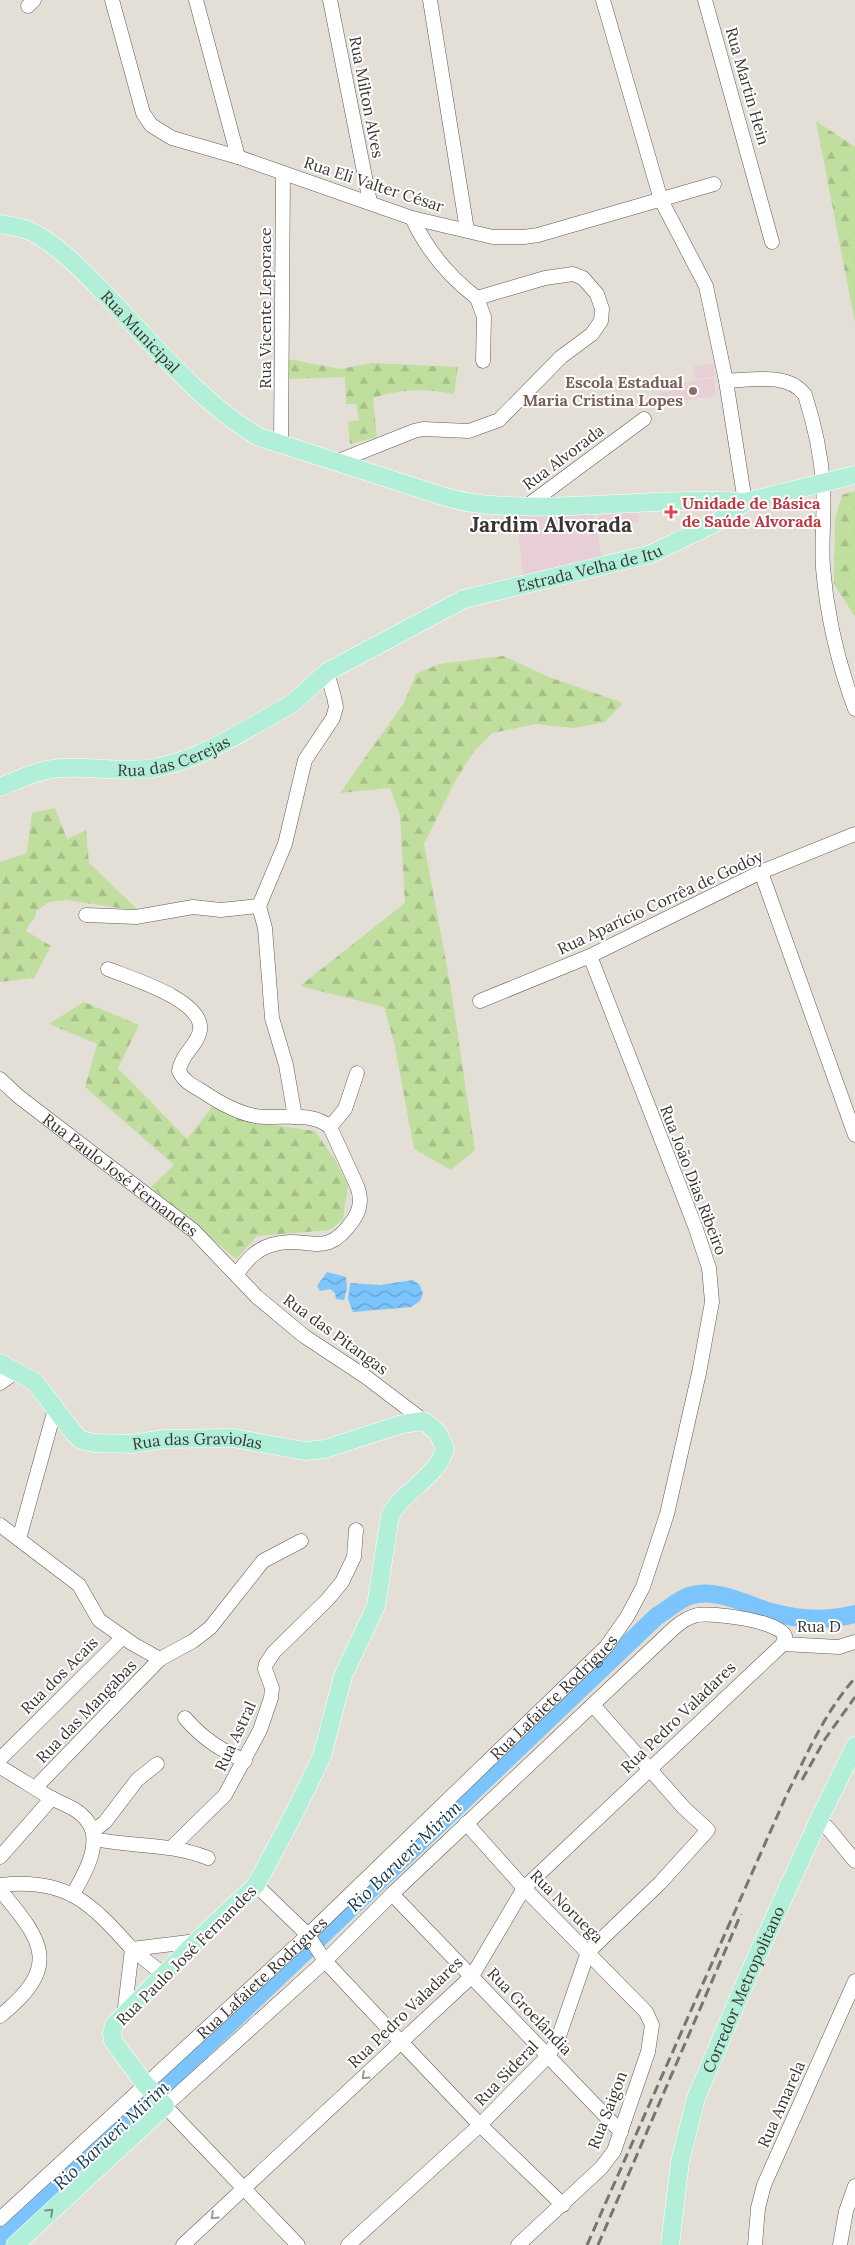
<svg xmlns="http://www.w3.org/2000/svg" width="855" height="2245" font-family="Lora,serif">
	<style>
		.education { fill: #e8ced5 }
		.forest { fill: url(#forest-firs) }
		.water { fill: url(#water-waves) }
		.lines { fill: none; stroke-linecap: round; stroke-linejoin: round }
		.river { stroke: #7bc4fc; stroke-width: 18 }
		.minor-casing { stroke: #605b53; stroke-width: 15 }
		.major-casing { stroke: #fff; stroke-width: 19 }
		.minor { stroke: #fff; stroke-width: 14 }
		.major { stroke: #b2efd9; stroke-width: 18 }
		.rail { stroke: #78746f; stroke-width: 3; stroke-dasharray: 10 5; stroke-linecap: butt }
		.oneway { stroke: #9c9a99 }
		.oneway2 { stroke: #759286 }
		.education-dot { fill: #8d6e63; stroke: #fff; stroke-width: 2 }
		.health-dot { fill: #e0444e; stroke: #fff; stroke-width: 2 }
		.labels { text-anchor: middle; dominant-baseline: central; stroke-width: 4; stroke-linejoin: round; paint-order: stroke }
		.street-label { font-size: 16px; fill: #383633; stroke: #fff }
		.education-label { font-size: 16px; font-weight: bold; fill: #785e54; stroke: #fff; text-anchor: end }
		.health-label { font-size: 16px; font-weight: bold; fill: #be3a42; stroke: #fff; text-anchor: start }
		.water-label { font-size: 18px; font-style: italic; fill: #18384e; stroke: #fff }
		.district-label { font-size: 21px; font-weight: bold; fill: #383633; stroke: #fff }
	</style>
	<defs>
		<pattern id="forest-firs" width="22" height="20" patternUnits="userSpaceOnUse" patternTransform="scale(1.25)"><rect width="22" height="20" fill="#c0de9e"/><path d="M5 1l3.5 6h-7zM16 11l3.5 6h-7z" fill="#a6bf89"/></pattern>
		<pattern id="water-waves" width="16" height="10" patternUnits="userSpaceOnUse" patternTransform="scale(1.25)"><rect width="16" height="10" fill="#7bc4fc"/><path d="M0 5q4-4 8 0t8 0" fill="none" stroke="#66a0cd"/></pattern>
	</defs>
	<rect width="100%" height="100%" fill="#e4dfd6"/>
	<g class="education">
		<polygon points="713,363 715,376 696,379 693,367"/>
		<polygon points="714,378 716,396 661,403 659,393 682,389 682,383"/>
		<polygon points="637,507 639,522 601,534 597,509"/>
		<polygon points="593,509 602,558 523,575 516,512"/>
	</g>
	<g class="forest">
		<polygon points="816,121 855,147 855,323"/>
		<path d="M287,359L341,369L371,363L458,367L454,394C427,388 399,389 373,398L377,437L350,444L348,422L359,420L356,404H346L345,377L287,379Z"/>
		<polygon points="855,491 855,617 834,584 835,519 842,495"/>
		<polygon points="503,656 549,677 623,703 605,722 573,728 537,724 492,733 472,754 454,783 424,844 450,983 475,1150 451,1170 414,1149 394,1042 384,1007 300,986 405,903 400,815 390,788 340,793 404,703 416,674 439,664"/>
		<polygon points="55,808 67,839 86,830 89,863 139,911 67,900 49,902 36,911 35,918 30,923 26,931 51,946 34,978 0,982 0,862 27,853 32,813"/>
		<polygon points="84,1002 139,1025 118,1068 187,1139 212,1107 260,1123 315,1131 336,1162 348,1185 343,1219 330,1230 257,1236 236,1259 151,1187 174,1165 85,1087 97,1044 49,1024"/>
	</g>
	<g class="water">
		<polygon points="327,1272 346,1277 347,1288 344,1300 336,1299 335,1293 330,1289 320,1291 317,1286"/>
		<polygon points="413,1280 420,1285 423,1294 420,1301 411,1307 353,1312 348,1299 350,1283 380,1285"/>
	</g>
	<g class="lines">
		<path class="river" d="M0,2238L181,2070L657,1616C667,1610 678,1600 689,1596C716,1587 747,1605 771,1612C799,1620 827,1621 855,1614"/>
		<defs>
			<g id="minor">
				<polyline points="112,0 143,113 151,125 172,138 238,157 412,218 493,237 524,237 538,235 714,184"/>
				<polyline points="196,0 238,157"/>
				<polyline points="330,0 370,202"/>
				<polyline points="430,0 467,230"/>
				<polyline points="603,0 661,200 706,286 726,381 745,502"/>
				<polyline points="705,0 772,242"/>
				<polyline points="28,6 34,0"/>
				<polyline points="477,298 484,317 483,361"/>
				<path d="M726,381C752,380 788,372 805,395C814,423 821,455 823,484C825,512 821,540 823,568C827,616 838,663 855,709"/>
				<polyline points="281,444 283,173"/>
				<path d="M336,462L414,431L423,429L469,431L499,420L561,357L592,334L601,321L602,309L597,294L583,278L573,274L545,278L477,298C448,276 427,250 412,218"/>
				<polyline points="528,505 644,419"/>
				<polyline points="761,872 855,1135"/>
				<polyline points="259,906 285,844 305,760 333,718 336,707 334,697 327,672"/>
				<polyline points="259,906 265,928 272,1018 286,1065 295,1117"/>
				<polyline points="86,915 136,917 193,907 221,910 259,906"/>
				<path d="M108,969C130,978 204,1000 200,1030C198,1045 181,1054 179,1071C183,1081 193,1086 202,1091C218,1102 235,1112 255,1116C279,1120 310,1110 330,1127L357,1186C362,1198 361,1208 354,1219C324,1263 309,1233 271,1245C255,1250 246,1261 237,1274"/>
				<polyline points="480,1001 590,956 761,872 855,834"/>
				<path id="s1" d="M0,1079L18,1096L194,1231L257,1297L304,1336L366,1377L424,1421"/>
				<polyline points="330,1127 345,1109 357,1073"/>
				<polyline points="0,1383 17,1371"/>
				<polyline points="0,1525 79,1585 99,1620 133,1644 160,1659"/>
				<polyline points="19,1539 55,1409"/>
				<polyline points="783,1644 839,1647 855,1642"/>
				<path d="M185,1718C203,1739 221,1750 245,1761"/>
				<polyline points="0,1759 122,1638"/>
				<path d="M0,1767C18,1777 35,1789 53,1799C66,1805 80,1810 88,1822C103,1843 84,1875 73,1894"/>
				<polyline points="36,1787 160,1659 193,1641 210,1628 263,1561 301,1541"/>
				<polyline points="466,1823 524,1888 646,2012 652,2025 648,2052 614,2151 601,2168 518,2245"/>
				<polyline points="827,1827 855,1861"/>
				<polyline points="93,1831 105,1822 137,1780 157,1764"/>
				<path d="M94,1839C133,1847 170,1843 208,1858"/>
				<polyline points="172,1847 225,1795 260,1730 271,1698 272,1688 265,1669 266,1664 274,1652 328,1599 342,1582 354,1557 356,1530"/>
				<polyline points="0,1857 52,1798"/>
				<path d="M0,1885C66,1877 91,1903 132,1949L124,2016"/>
				<polyline points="256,1885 308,1935 325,1961 401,2042 480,2125 563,2205"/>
				<path d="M0,1890C44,1942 61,1967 0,2016"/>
				<polyline points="392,1894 621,2132"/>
				<polyline points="164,1975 132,1949 197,1941"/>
				<path id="s2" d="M0,2219L308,1935L606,1647L627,1617L643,1587L667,1514L699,1373L712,1302L709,1268L695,1226L590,956"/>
				<polyline points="183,2245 472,1976 524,1888 783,1644"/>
				<path d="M298,2245L165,2106L325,1961L392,1894L674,1628C681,1622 688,1617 697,1615C713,1612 779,1621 785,1636L783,1644"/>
				<polyline points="348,2245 480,2125 549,2055 559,2036 588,1952 660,1883 708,1830 684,1808 593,1705"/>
				<polyline points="755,2245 758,2208 764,2185 855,1981"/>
				<polyline points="840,2245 846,2211 855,2186"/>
			</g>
			<g id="major">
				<path id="s3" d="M0,224C10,226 21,227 30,231C57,244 82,270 103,292C151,341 200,403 259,437C305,452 351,467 396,481C424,490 452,501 480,504C568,513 657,496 745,502"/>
				<path id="s4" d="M0,787C20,779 40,769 62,768C92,766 123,773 153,768C199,761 241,732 281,710L294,702L327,672L464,599L651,554L717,522L745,502L855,475"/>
				<path id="s5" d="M0,1363L35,1382L73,1432L81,1440L94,1443L132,1444L164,1439L233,1438L305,1451L325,1449L402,1424L424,1421L438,1433L445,1449C437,1478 403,1490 390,1516L376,1606L343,1676L322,1756L295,1812L256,1885L197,1941L114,2025L112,2033L113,2041L145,2084L165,2106L15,2245"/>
				<path id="s6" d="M670,2245L680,2162L696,2098L748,1976L816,1826L855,1746"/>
			</g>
		</defs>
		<use href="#minor" class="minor-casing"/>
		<use href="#major" class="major-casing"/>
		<use href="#minor" class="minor"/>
		<use href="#major" class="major"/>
		<g class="rail">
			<polyline points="802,1780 825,1739 855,1697"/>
			<path d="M587,2245L787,1794C807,1754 825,1712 855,1678"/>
			<polyline points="598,2245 741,1914"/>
		</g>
	</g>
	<defs><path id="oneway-chevron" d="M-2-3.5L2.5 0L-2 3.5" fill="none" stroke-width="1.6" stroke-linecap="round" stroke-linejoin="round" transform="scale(1.25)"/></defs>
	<g class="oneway">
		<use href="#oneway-chevron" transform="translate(365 2076) rotate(137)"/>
		<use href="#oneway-chevron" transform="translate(214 2216) rotate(137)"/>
	</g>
	<use class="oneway2" href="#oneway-chevron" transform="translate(50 2212) rotate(-43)"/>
	<circle class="education-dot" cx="693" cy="391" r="5"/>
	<path class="health-dot" d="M668.5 504.5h5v5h5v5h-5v5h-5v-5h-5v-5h5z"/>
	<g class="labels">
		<g class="street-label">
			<text transform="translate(748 86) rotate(74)">Rua Martin Hein</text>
			<text transform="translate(367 97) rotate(79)">Rua Milton Alves</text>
			<text transform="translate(374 184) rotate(18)">Rua Eli Valter César</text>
			<text transform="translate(265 308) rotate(-90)">Rua Vicente Leporace</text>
			<text stroke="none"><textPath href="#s3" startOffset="181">Rua Municipal</textPath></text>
			<text transform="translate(563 457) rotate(-37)">Rua Alvorada</text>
			<text stroke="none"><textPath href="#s4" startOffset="642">Estrada Velha de Itu</textPath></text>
			<text stroke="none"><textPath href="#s4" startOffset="179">Rua das Cerejas</textPath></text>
			<text transform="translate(660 902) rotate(-25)">Rua Aparício Corrêa de Godóy</text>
			<text stroke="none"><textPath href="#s1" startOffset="154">Rua Paulo José Fernandes</textPath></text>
			<text transform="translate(694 1180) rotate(69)">Rua João Dias Ribeiro</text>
			<text transform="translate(336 1334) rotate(36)">Rua das Pitangas</text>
			<text stroke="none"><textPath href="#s5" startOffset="231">Rua das Graviolas</textPath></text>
			<text x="819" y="1626">Rua D</text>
			<text transform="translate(59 1675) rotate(-45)">Rua dos Acais</text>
			<text stroke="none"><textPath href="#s2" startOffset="761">Rua Lafaiete Rodrigues</textPath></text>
			<text transform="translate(86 1711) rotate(-46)">Rua das Mangabas</text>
			<text transform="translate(678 1717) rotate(-44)">Rua Pedro Valadares</text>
			<text transform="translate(235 1736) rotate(-65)">Rua Astral</text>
			<text transform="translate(567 1906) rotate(45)">Rua Noruega</text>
			<text transform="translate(186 1955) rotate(-45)">Rua Paulo José Fernandes</text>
			<text stroke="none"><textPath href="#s2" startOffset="356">Rua Lafaiete Rodrigues</textPath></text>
			<text stroke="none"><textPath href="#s6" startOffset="268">Corredor Metropolitano</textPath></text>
			<text transform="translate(530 2011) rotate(46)">Rua Groelândia</text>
			<text transform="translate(405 2012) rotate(-44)">Rua Pedro Valadares</text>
			<text transform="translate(506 2073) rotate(-46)">Rua Sideral</text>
			<text transform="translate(781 2104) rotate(-66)">Rua Amarela</text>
			<text transform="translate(607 2110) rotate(-69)">Rua Saigon</text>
		</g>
		<g class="education-label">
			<text x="683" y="382">Escola Estadual<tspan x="683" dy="18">Maria Cristina Lopes</tspan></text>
		</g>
		<g class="health-label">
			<text x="682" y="503">Unidade de Básica<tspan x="682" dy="18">de Saúde Alvorada</tspan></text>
		</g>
		<g class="water-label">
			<text transform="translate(404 1856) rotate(-44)">Rio Barueri Mirim</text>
			<text transform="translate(111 2135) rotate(-43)">Rio Barueri Mirim</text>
		</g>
		<g class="district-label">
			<text x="551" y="524">Jardim Alvorada</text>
		</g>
	</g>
</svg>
